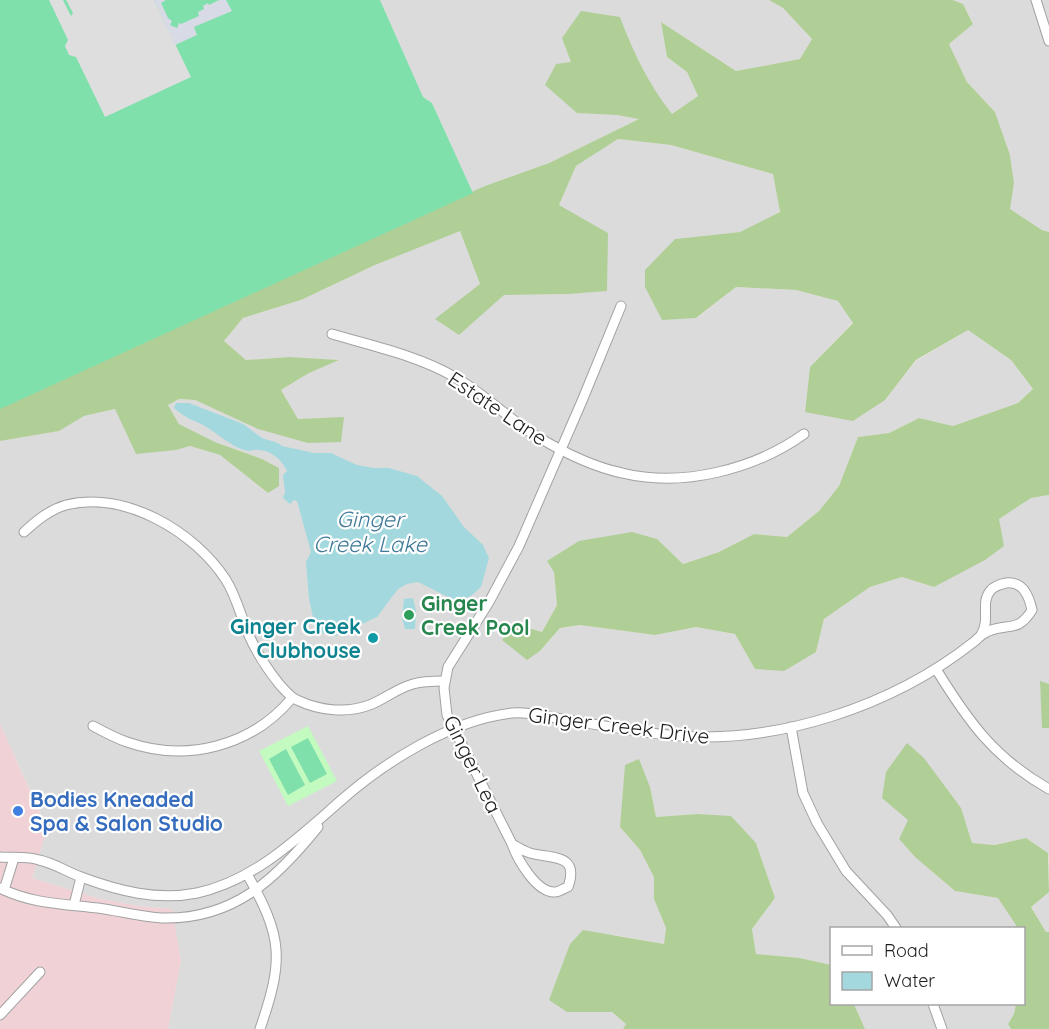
<svg xmlns="http://www.w3.org/2000/svg" width="1049" height="1029" font-family="Quicksand,sans-serif">
	<style>
		.residential { fill: #dcdbdb }
		.commercial { fill: #f0d2d6 }
		.forest { fill: #b0cf97 }
		.park { fill: #c3fabf }
		.pitch { fill: #7fe0ac }
		.parking { fill: #dedede }
		.plaza { fill: #d8dae5 }
		.water { fill: #a3d9de }
		.lines { fill: none; stroke-linecap: round; stroke-linejoin: round }
		.minor-casing { stroke: #a2a2a2; stroke-width: 11 }
		.minor { stroke: #fff; stroke-width: 9 }
		.leisure-dot { fill: #2e9e5b; stroke: #fff; stroke-width: 2 }
		.culture-dot { fill: #0f9aa8; stroke: #fff; stroke-width: 2 }
		.shop-dot { fill: #3f7fe0; stroke: #fff; stroke-width: 2 }
		.labels { text-anchor: middle; dominant-baseline: central; stroke-width: 4.5; stroke-linejoin: round; paint-order: stroke }
		.street-label { font-size: 21px; fill: #1e1e1e; stroke: #fff }
		.leisure-label { font-size: 21px; font-weight: bold; fill: #27864d; stroke: #fff; text-anchor: start }
		.culture-label { font-size: 21px; font-weight: bold; fill: #0d838f; stroke: #fff; text-anchor: end }
		.shop-label { font-size: 21px; font-weight: bold; fill: #366cbe; stroke: #fff; text-anchor: start }
		.water-label { font-size: 22px; font-style: italic; fill: #407998; stroke: #fff }
	</style>
	<rect width="100%" height="100%" fill="#efe9e3"/>
	<g class="residential">
		<polygon points="380,0 769,0 783,8 812,39 801,59 736,71 661,22 667,57 687,72 698,96 672,114 656,95 630,44 620,17 617,115 641,118 549,163 485,186 473,193 432,103 423,97"/>
		<polygon points="953,0 1049,0 1049,232 1042,230 1009,209 1014,183 1010,155 995,112 967,82 949,44 973,23 963,4"/>
		<polygon points="618,139 671,145 773,174 780,212 740,232 675,239 697,318 736,287 796,290 838,301 853,322 810,367 805,412 885,400 916,361 968,330 1011,360 1033,389 1018,403 953,426 919,418 889,433 858,437 839,486 819,511 787,537 754,534 719,552 683,564 657,539 554,572 557,605 542,632 540,651 560,628 580,625 655,635 696,627 735,634 755,669 816,652 824,619 870,587 902,577 934,587 999,519 1031,498 1049,495 1049,684 1040,682 1043,728 1049,728 1049,860 1048,853 1026,838 995,845 972,843 960,808 946,789 908,821 899,839 915,857 955,891 998,898 1017,925 1015,928 832,928 831,965 800,958 756,954 752,929 775,898 756,843 697,814 656,817 650,787 620,827 640,850 654,877 654,899 666,928 664,944 615,935 567,1012 612,1012 626,1024 623,1029 168,1029 181,961 172,909 139,906 100,899 32,878 47,828 0,724 0,441 58,431 84,416 116,409 176,450 190,446 220,455 268,493 279,468 262,459 215,442 179,424 168,405 179,399 195,400 222,412 298,419 281,390 309,373 338,360 290,357 246,360 224,341 243,318 301,300 375,265 460,230 480,284 504,295 568,294 559,205 576,166"/>
		<polygon points="1049,892 1049,932 1046,932 1031,906"/>
		<polygon points="854,1004 1016,1004 1014,1014 1008,1024 1011,1029 865,1029"/>
	</g>
	<polygon class="commercial" points="0,724 47,829 32,878 100,899 139,906 172,909 181,961 168,1029 0,1029"/>
	<g class="forest">
		<path d="M769,0H953L963,4L973,24L949,44L967,82L995,112L1010,155L1014,183L1010,209L1042,230L1049,232V495L1031,498L999,519L1004,546L985,560L934,587L902,577L870,587L824,619L816,652L784,671L755,669L735,634L696,627L655,635L580,625L560,628L540,651L527,660L502,640L514,624L542,632L557,605L554,572L547,561L579,541L632,532L657,539L683,564L719,552L754,534L787,537L819,511L839,486L858,437L889,433L919,418L953,426L1018,403L1033,389L1011,360L968,330L916,360L885,400L853,421L805,412L810,367L853,323L838,301L796,290L736,287L696,318L662,320L645,287V270L675,239L740,232L780,212L773,174L671,145L618,139L576,166L559,205L608,233L607,291L568,294L504,295L459,335L435,319L480,284L460,231L375,265L301,300L243,318L224,341L246,360L290,357L339,360L309,373L281,390L298,419L344,417L341,442L308,443L258,429L195,400L179,399L168,405L179,424L215,442L262,459L279,468V486L268,493L220,455L190,446L176,450L136,454L115,409L84,416L59,431L0,441V394L287,275L485,186L549,163L639,119L617,115L577,113L545,85L556,64L571,62L562,38L581,11L620,17C633,52 649,85 672,114L698,96L687,72L667,57L661,22L736,71L800,59L812,39L783,8Z"/>
		<polygon points="1040,681 1049,684 1049,728 1042,728"/>
		<polygon points="907,743 924,758 961,808 972,843 995,845 1026,838 1048,853 1049,892 1031,907 1046,932 1049,932 1049,1029 1011,1029 1008,1024 1014,1014 1016,1004 1024,1004 1024,928 1015,928 1016,925 998,898 955,891 915,857 899,839 908,820 882,798 886,772"/>
		<polygon points="639,759 650,787 656,817 697,814 731,816 756,843 775,898 752,929 756,954 800,958 831,965 832,1004 854,1004 865,1029 623,1029 626,1024 612,1012 567,1012 549,1000 570,944 583,930 664,944 666,928 654,899 654,877 640,850 620,827 625,765"/>
	</g>
	<polygon class="park" points="308,726 337,781 288,806 259,751"/>
	<g class="pitch">
		<polygon points="0,0 380,0 423,97 432,103 473,193 0,409"/>
		<polygon points="308,738 327,774 310,783 291,747"/>
		<polygon points="286,749 305,785 288,795 269,759"/>
	</g>
	<polygon class="parking" points="49,0 63,0 71,16 73,13 66,0 154,0 191,77 105,117 76,57 69,55 65,46 68,40"/>
	<polygon class="plaza" points="154,0 166,0 161,3 168,18 172,21 170,25 177,28 179,23 181,24 199,16 198,12 204,9 203,6 208,3 209,5 219,0 226,0 232,11 194,27 197,35 175,45"/>
	<g class="water">
		<path d="M176,403H189L243,424L262,438L278,443L282,446L314,453H331L357,465L374,468H389L417,476L442,496L464,527L483,545L489,558L481,587L471,596L462,600L452,599L418,582L407,584L398,589L377,617L336,636L326,635L318,630L314,622L309,599L306,562L311,552L297,501L294,500L290,504L283,498L285,492L283,475L287,471C282,460 271,450 258,450C255,449 251,451 248,451C232,448 216,432 203,425C189,418 187,419 174,408Z"/>
		<polygon points="413,598 416,611 415,629 405,629 402,618 404,599"/>
	</g>
	<g class="lines">
		<defs>
			<g id="minor">
				<polyline points="1036,0 1049,41"/>
				<path d="M332,334C372,346 416,355 453,376C484,393 508,419 538,437C563,452 594,467 622,473C683,488 755,469 804,434"/>
				<path d="M24,532C36,521 49,510 66,505C125,490 195,532 226,580C236,596 240,613 247,631C255,650 267,669 280,685C285,690 290,697 297,700C320,711 348,714 372,704C386,698 398,688 413,684C423,681 434,681 444,681"/>
				<path d="M936,669C968,721 994,758 1049,789"/>
				<path d="M93,726C104,732 115,738 127,742C187,763 252,746 292,698"/>
				<polyline points="791,727 803,793 817,823 846,871 887,915 896,928"/>
				<path d="M512,844C518,847 523,851 530,853C551,859 580,853 568,887C564,888 559,892 555,892C536,893 517,858 512,844L447,715L444,688L448,667L489,602L519,546L582,401L621,306"/>
				<path d="M0,857C12,858 27,856 39,860C54,863 67,872 81,877C119,891 157,901 197,893C253,881 297,839 338,803C384,762 451,720 512,713C526,711 542,716 556,718C594,724 631,731 668,735C774,746 892,707 975,641C979,637 983,633 989,631C1008,623 1018,633 1032,610C1029,596 1023,581 1006,583C1001,584 994,586 990,591C980,604 991,619 981,635"/>
				<path d="M247,874C283,938 284,959 260,1029"/>
				<path d="M0,888C31,904 65,904 98,908C120,911 141,917 162,918C234,920 277,878 318,827"/>
				<polyline points="4,890 14,858"/>
				<polyline points="74,905 81,877"/>
				<polyline points="933,1004 942,1029"/>
				<polyline points="0,1015 40,972"/>
			</g>
		</defs>
		<use href="#minor" class="minor-casing"/>
		<use href="#minor" class="minor"/>
	</g>
	<circle class="leisure-dot" cx="409" cy="615" r="6"/>
	<circle class="culture-dot" cx="373" cy="638" r="6"/>
	<circle class="shop-dot" cx="18" cy="811" r="6"/>
	<g class="labels">
		<g class="street-label">
			<text transform="translate(498 408) rotate(34)">Estate Lane</text>
			<text transform="translate(619 725) rotate(7)">Ginger Creek Drive</text>
			<text transform="translate(473 764) rotate(64)">Ginger Lea</text>
		</g>
		<g class="leisure-label">
			<text x="421" y="603">Ginger<tspan x="421" dy="24">Creek Pool</tspan></text>
		</g>
		<g class="culture-label">
			<text x="361" y="626">Ginger Creek<tspan x="361" dy="24">Clubhouse</tspan></text>
		</g>
		<g class="shop-label">
			<text x="30" y="799">Bodies Kneaded<tspan x="30" dy="24">Spa &amp; Salon Studio</tspan></text>
		</g>
		<g class="water-label">
			<text x="370" y="519">Ginger<tspan x="370" dy="25">Creek Lake</tspan></text>
		</g>
	</g>
	<rect x="830" y="927" width="195" height="78" fill="#ffffff" stroke="#a5a5a5" stroke-width="1.5"/>
	<rect x="842" y="946" width="30" height="9" fill="#ffffff" stroke="#a5a5a5" stroke-width="1.5"/>
	<text x="884" y="957" font-size="18" fill="#1e1e1e">Road</text>
	<rect x="842" y="972" width="30" height="18" fill="#a3d9de" stroke="#a5a5a5" stroke-width="1.5"/>
	<text x="884" y="987" font-size="18" fill="#1e1e1e">Water</text>
</svg>
